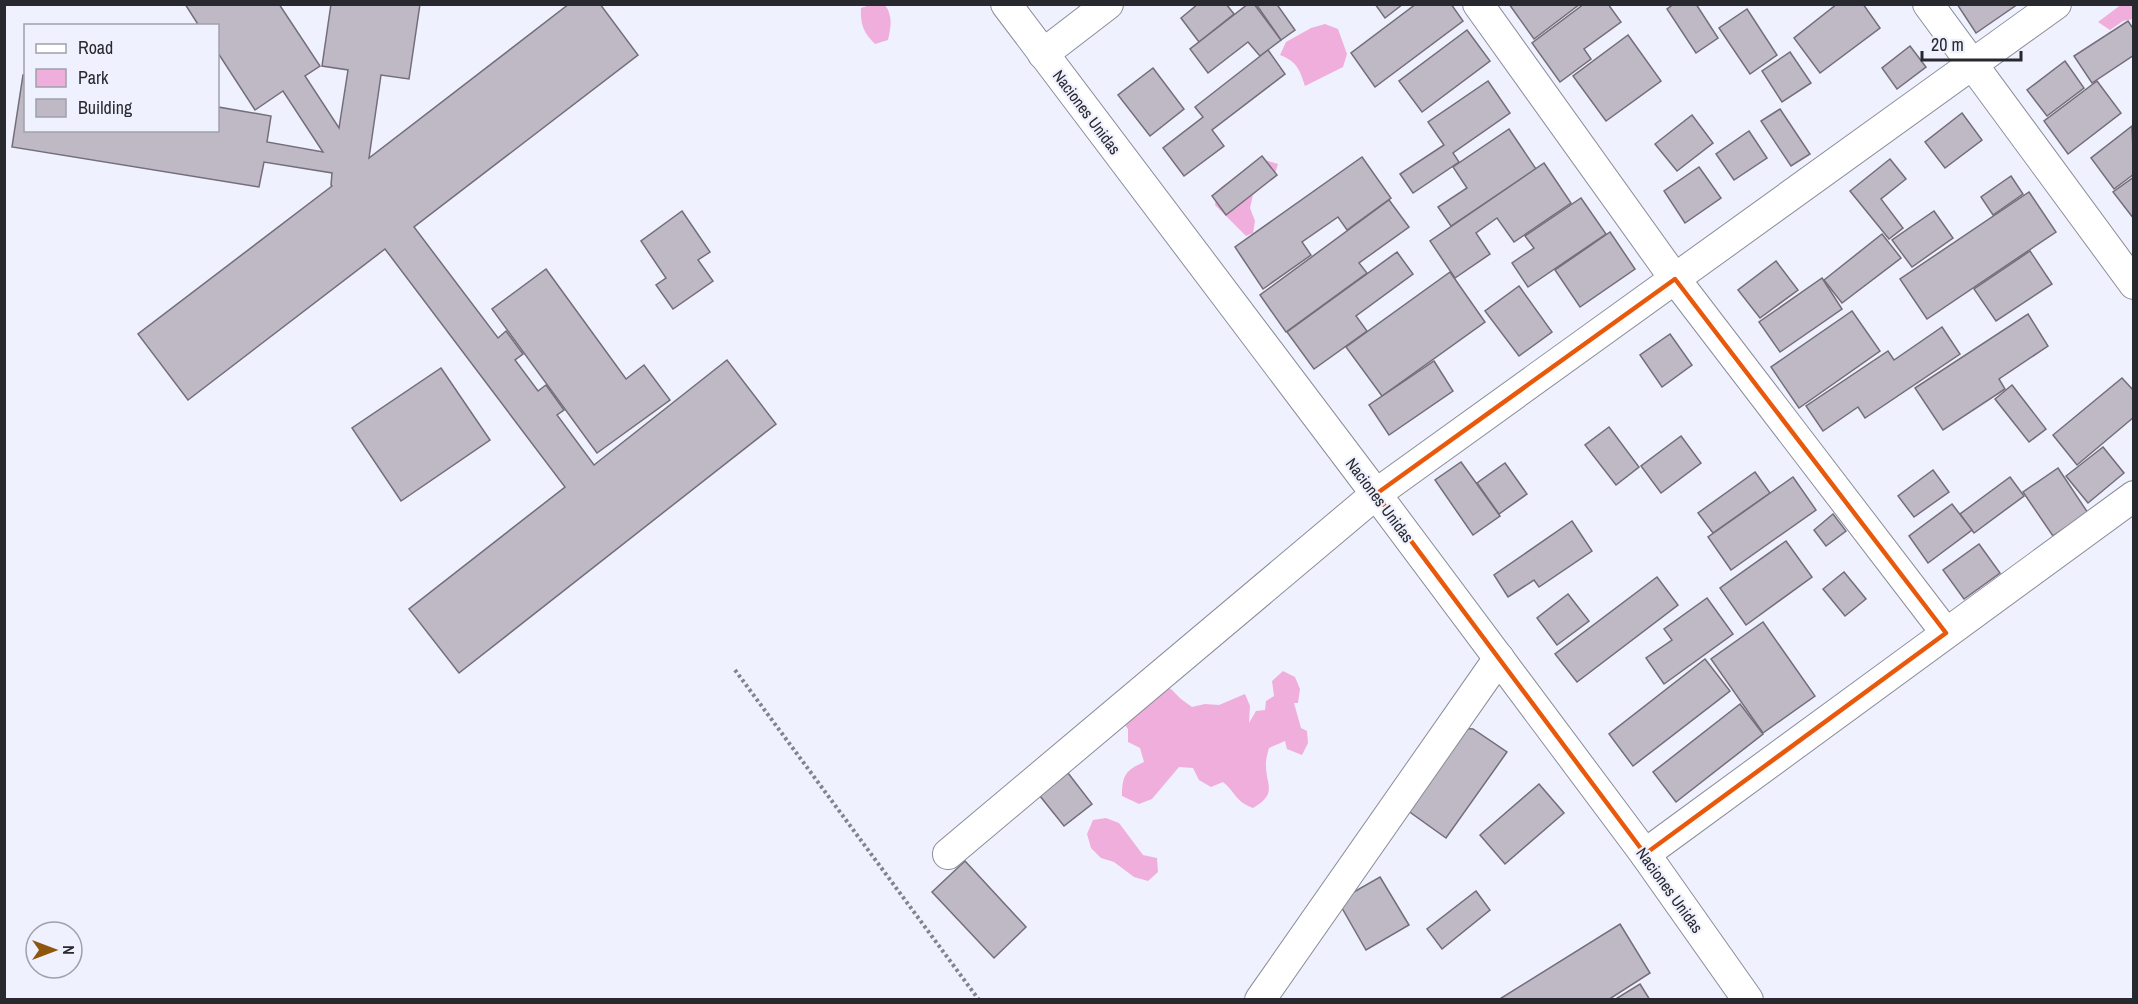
<svg xmlns="http://www.w3.org/2000/svg" width="2138" height="1004" font-family="'Archivo Narrow',sans-serif">
	<style>
		.green { fill: #f0aedd }
		.building { fill: #bfb9c5; stroke: #736e79; stroke-width: 1.5 }
		.lines { fill: none; stroke-linecap: round; stroke-linejoin: round }
		.street-casing { stroke: #8b8d99; stroke-width: 32 }
		.path { stroke: #82848c; stroke-width: 4; stroke-dasharray: 3 3; stroke-linecap: butt }
		.street { stroke: #fff; stroke-width: 30 }
		.marked { fill: none; stroke: #e8590c; stroke-width: 4.5; stroke-linejoin: round }
		.labels { text-anchor: middle; dominant-baseline: central; stroke-width: 4.5; stroke-linejoin: round; paint-order: stroke }
		.street-label { font-size: 16px; fill: #28292e; stroke: #eff1fe }
	</style>
	<rect width="100%" height="100%" fill="#eff1fe"/>
	<g class="green">
		<polygon points="2122,4 2133,5 2133,19 2123,21 2110,30 2098,22"/>
		<path d="M870,5H885C893,16 891,26 888,40L875,44C864,33 860,25 861,8Z"/>
		<path d="M1325,24L1338,29L1347,54L1343,67L1305,86C1299,68 1297,62 1280,55L1286,42L1311,28Z"/>
		<path d="M1265,160L1278,164L1274,177L1253,195L1250,208L1255,221L1253,233L1246,236L1215,205C1220,179 1226,187 1244,175C1251,170 1258,165 1265,160Z"/>
		<path d="M1283,671L1295,677L1300,689L1298,703H1294L1301,728L1307,731L1308,743L1302,755L1287,749L1285,741L1269,748C1268,752 1266,758 1266,762C1265,786 1279,792 1253,808C1236,802 1236,793 1223,782L1211,787L1199,780L1193,768L1179,767L1152,799L1139,804L1122,796C1122,775 1126,770 1144,762L1140,748L1128,742V729L1119,717L1122,703L1134,677L1148,675L1158,685L1171,689L1181,699L1192,707L1205,704L1219,705L1245,694L1250,706L1249,723L1256,711L1265,710L1266,701L1274,696L1272,681Z"/>
		<polygon points="1106,818 1119,823 1143,855 1157,858 1158,872 1148,881 1134,877 1114,862 1101,858 1091,848 1087,834 1093,820"/>
	</g>
	<g class="building">
		<polygon points="185,4 279,4 320,66 305,76 339,128 348,70 322,66 331,4 420,4 409,79 381,75 369,158 569,4 600,4 638,55 414,227 498,338 506,331 523,354 515,360 538,391 546,385 564,410 557,415 594,465 727,360 776,424 459,673 409,609 565,487 385,249 188,400 138,334 332,186 331,185 332,173 264,162 259,187 12,147 23,75 26,76 26,130 218,130 218,107 271,116 267,142 323,152 283,91 255,110 218,53 218,26 199,26"/>
		<polygon points="1198,4 1226,4 1234,14 1199,42 1181,18"/>
		<polygon points="1248,4 1254,4 1281,40 1260,56 1248,42 1208,73 1190,49"/>
		<polygon points="1256,4 1281,4 1278,6 1295,30 1281,40"/>
		<polygon points="1375,4 1403,4 1385,18"/>
		<polygon points="1416,4 1451,4 1463,21 1375,87 1351,53"/>
		<polygon points="1509,4 1580,4 1534,39"/>
		<polygon points="1584,4 1608,4 1621,22 1584,49 1591,59 1560,82 1532,43"/>
		<polygon points="1674,4 1696,4 1718,38 1696,53 1667,9"/>
		<polygon points="1837,4 1863,4 1880,28 1820,73 1794,38"/>
		<polygon points="1957,4 2018,4 1976,33"/>
		<polygon points="1747,9 1777,55 1750,74 1719,28"/>
		<polygon points="2128,21 2134,30 2134,55 2092,83 2074,56"/>
		<polygon points="1467,30 1490,61 1422,112 1399,81"/>
		<polygon points="1628,35 1661,81 1606,121 1573,76"/>
		<polygon points="1910,46 1926,67 1897,89 1882,68"/>
		<polygon points="1268,50 1285,74 1212,130 1224,146 1184,176 1163,148 1203,117 1195,107"/>
		<polygon points="1790,52 1811,83 1782,102 1762,71"/>
		<polygon points="2065,61 2084,88 2047,116 2027,90"/>
		<polygon points="1153,68 1184,109 1150,136 1118,95"/>
		<polygon points="1488,81 1510,113 1453,153 1459,162 1413,193 1400,174 1444,145 1428,122"/>
		<polygon points="2097,81 2121,113 2068,154 2044,121"/>
		<polygon points="1780,109 1810,154 1791,166 1761,121"/>
		<polygon points="1962,113 1982,140 1945,168 1925,142"/>
		<polygon points="1692,115 1713,143 1677,171 1655,144"/>
		<polygon points="2132,126 2134,174 2114,189 2091,158"/>
		<polygon points="1509,129 1536,169 1451,226 1438,207 1467,188 1453,167"/>
		<polygon points="1749,131 1767,158 1734,180 1716,154"/>
		<polygon points="1262,156 1277,175 1226,215 1212,196"/>
		<polygon points="1362,157 1391,198 1347,230 1338,217 1302,242 1311,255 1263,289 1235,247"/>
		<polygon points="1890,159 1906,179 1881,199 1903,228 1889,239 1850,191"/>
		<polygon points="1544,163 1571,203 1514,242 1497,218 1476,233 1490,254 1455,278 1430,241"/>
		<polygon points="1699,167 1721,198 1685,223 1664,191"/>
		<polygon points="2011,176 2023,194 1993,215 1981,197"/>
		<polygon points="2134,177 2134,219 2113,192"/>
		<polygon points="2029,192 2056,232 1927,319 1900,279"/>
		<polygon points="1581,198 1606,234 1528,287 1512,263 1534,248 1525,236"/>
		<polygon points="1389,200 1409,227 1359,263 1367,273 1286,332 1260,295"/>
		<polygon points="682,211 710,252 698,260 713,281 673,309 656,285 666,278 641,241"/>
		<polygon points="1934,211 1953,238 1912,267 1892,240"/>
		<polygon points="1610,232 1635,269 1580,307 1555,270"/>
		<polygon points="1882,234 1901,258 1842,303 1824,280"/>
		<polygon points="2030,251 2052,284 1996,321 1974,289"/>
		<polygon points="1397,252 1413,274 1356,316 1367,331 1314,369 1287,332"/>
		<polygon points="1776,261 1798,290 1760,318 1738,290"/>
		<polygon points="546,269 626,379 644,365 670,400 597,453 492,309"/>
		<polygon points="1450,272 1485,322 1382,396 1346,347"/>
		<polygon points="1822,278 1842,309 1780,352 1759,322"/>
		<polygon points="1519,286 1552,332 1519,356 1485,311"/>
		<polygon points="1852,311 1880,351 1799,408 1771,367"/>
		<polygon points="2028,314 2048,346 1999,379 2005,389 1943,430 1915,388"/>
		<polygon points="1942,327 1960,354 1865,418 1858,407 1823,431 1806,406 1888,351 1894,360"/>
		<polygon points="1670,334 1692,365 1662,387 1640,355"/>
		<polygon points="1434,361 1453,391 1389,435 1369,405"/>
		<polygon points="441,368 490,440 401,501 352,428"/>
		<polygon points="2122,378 2134,391 2134,417 2077,465 2053,435"/>
		<polygon points="2012,385 2046,429 2029,442 1995,399"/>
		<polygon points="1609,427 1639,467 1616,485 1585,445"/>
		<polygon points="1681,436 1701,463 1661,493 1641,466"/>
		<polygon points="2103,447 2124,473 2088,503 2066,476"/>
		<polygon points="1461,462 1500,516 1473,535 1435,480"/>
		<polygon points="1505,463 1527,494 1499,514 1477,483"/>
		<polygon points="2058,468 2088,513 2053,536 2023,492"/>
		<polygon points="1933,470 1949,492 1914,517 1898,496"/>
		<polygon points="1755,472 1770,493 1713,533 1698,513"/>
		<polygon points="1793,477 1816,510 1731,570 1708,537"/>
		<polygon points="2010,477 2024,496 1974,533 1960,514"/>
		<polygon points="1952,504 1972,530 1928,563 1909,536"/>
		<polygon points="1833,514 1846,531 1826,546 1814,530"/>
		<polygon points="1572,521 1592,551 1539,587 1534,580 1508,597 1494,575"/>
		<polygon points="1786,541 1812,577 1746,625 1720,588"/>
		<polygon points="1979,544 2000,573 1964,599 1943,570"/>
		<polygon points="1844,572 1866,599 1845,616 1823,589"/>
		<polygon points="1657,577 1678,605 1577,682 1555,654"/>
		<polygon points="1568,594 1589,621 1557,645 1537,618"/>
		<polygon points="1707,598 1733,634 1664,684 1646,658 1672,640 1664,629"/>
		<polygon points="1763,622 1815,696 1763,733 1711,659"/>
		<polygon points="1705,659 1730,691 1633,766 1609,734"/>
		<polygon points="1740,704 1763,734 1676,802 1653,772"/>
		<polygon points="1454,728 1473,729 1507,752 1446,838 1400,805"/>
		<polygon points="1068,773 1092,804 1064,826 1040,796"/>
		<polygon points="1539,784 1564,813 1505,864 1480,835"/>
		<polygon points="965,861 1026,927 994,958 932,892"/>
		<polygon points="1380,877 1409,925 1366,950 1338,901"/>
		<polygon points="1476,891 1490,910 1442,949 1427,929"/>
		<polygon points="1620,924 1650,973 1608,1000 1498,1000"/>
		<polygon points="1640,984 1650,1000 1614,1000"/>
	</g>
	<g class="lines">
		<defs>
			<g id="street">
				<polyline points="1006,4 1376,494 1645,854 1748,1000"/>
				<polyline points="1478,4 1675,279 1946,633"/>
				<polyline points="1928,4 2134,284"/>
				<polyline points="1043,54 1108,4"/>
				<polyline points="948,854 1376,494 2056,4"/>
				<polyline points="1645,854 2134,496"/>
				<polyline points="1260,1000 1499,658"/>
			</g>
		</defs>
		<use href="#street" class="street-casing"/>
		<polyline class="path" points="735,670 979,1000"/>
		<use href="#street" class="street"/>
	</g>
	<path class="marked" d="M1675,279L1946,633L1645,854L1376,494Z"/>
	<g class="labels">
		<g class="street-label">
			<text transform="translate(1087 112) rotate(53)">Naciones Unidas</text>
			<text transform="translate(1380 500) rotate(53)">Naciones Unidas</text>
			<text transform="translate(1670 890) rotate(54)">Naciones Unidas</text>
		</g>
	</g>
	<rect width="2138" height="1004" fill="none" stroke="#28292e" stroke-width="12"/>
	<rect x="24" y="24" width="195" height="108" fill="#eff1fe" stroke="#9fa1ab" stroke-width="1.5"/>
	<rect x="36" y="44" width="30" height="9" fill="#ffffff" stroke="#9fa1ab" stroke-width="1.5"/>
	<text x="78" y="54" font-size="18" fill="#28292e">Road</text>
	<rect x="36" y="69" width="30" height="18" fill="#f0aedd" stroke="#9fa1ab" stroke-width="1.5"/>
	<text x="78" y="84" font-size="18" fill="#28292e">Park</text>
	<rect x="36" y="99" width="30" height="18" fill="#bfb9c5" stroke="#9fa1ab" stroke-width="1.5"/>
	<text x="78" y="114" font-size="18" fill="#28292e">Building</text>
	<g transform="translate(54 950) rotate(90)"><circle r="28" fill="#eff1fe" stroke="#9fa1ab" stroke-width="1.5"/>
	<path d="M0-4.5L10 22L0 15L-10 22Z" fill="#8f570e"/>
	<text y="-9" font-size="16" font-weight="bold" text-anchor="middle" fill="#28292e">N</text>
	</g>
	<path d="M1922 51v9h99v-9" fill="none" stroke="#28292e" stroke-width="3"/>
	<text x="1931" y="51" font-size="18" fill="#28292e" stroke="#eff1fe" stroke-width="4.5" paint-order="stroke">20 m</text>
</svg>
